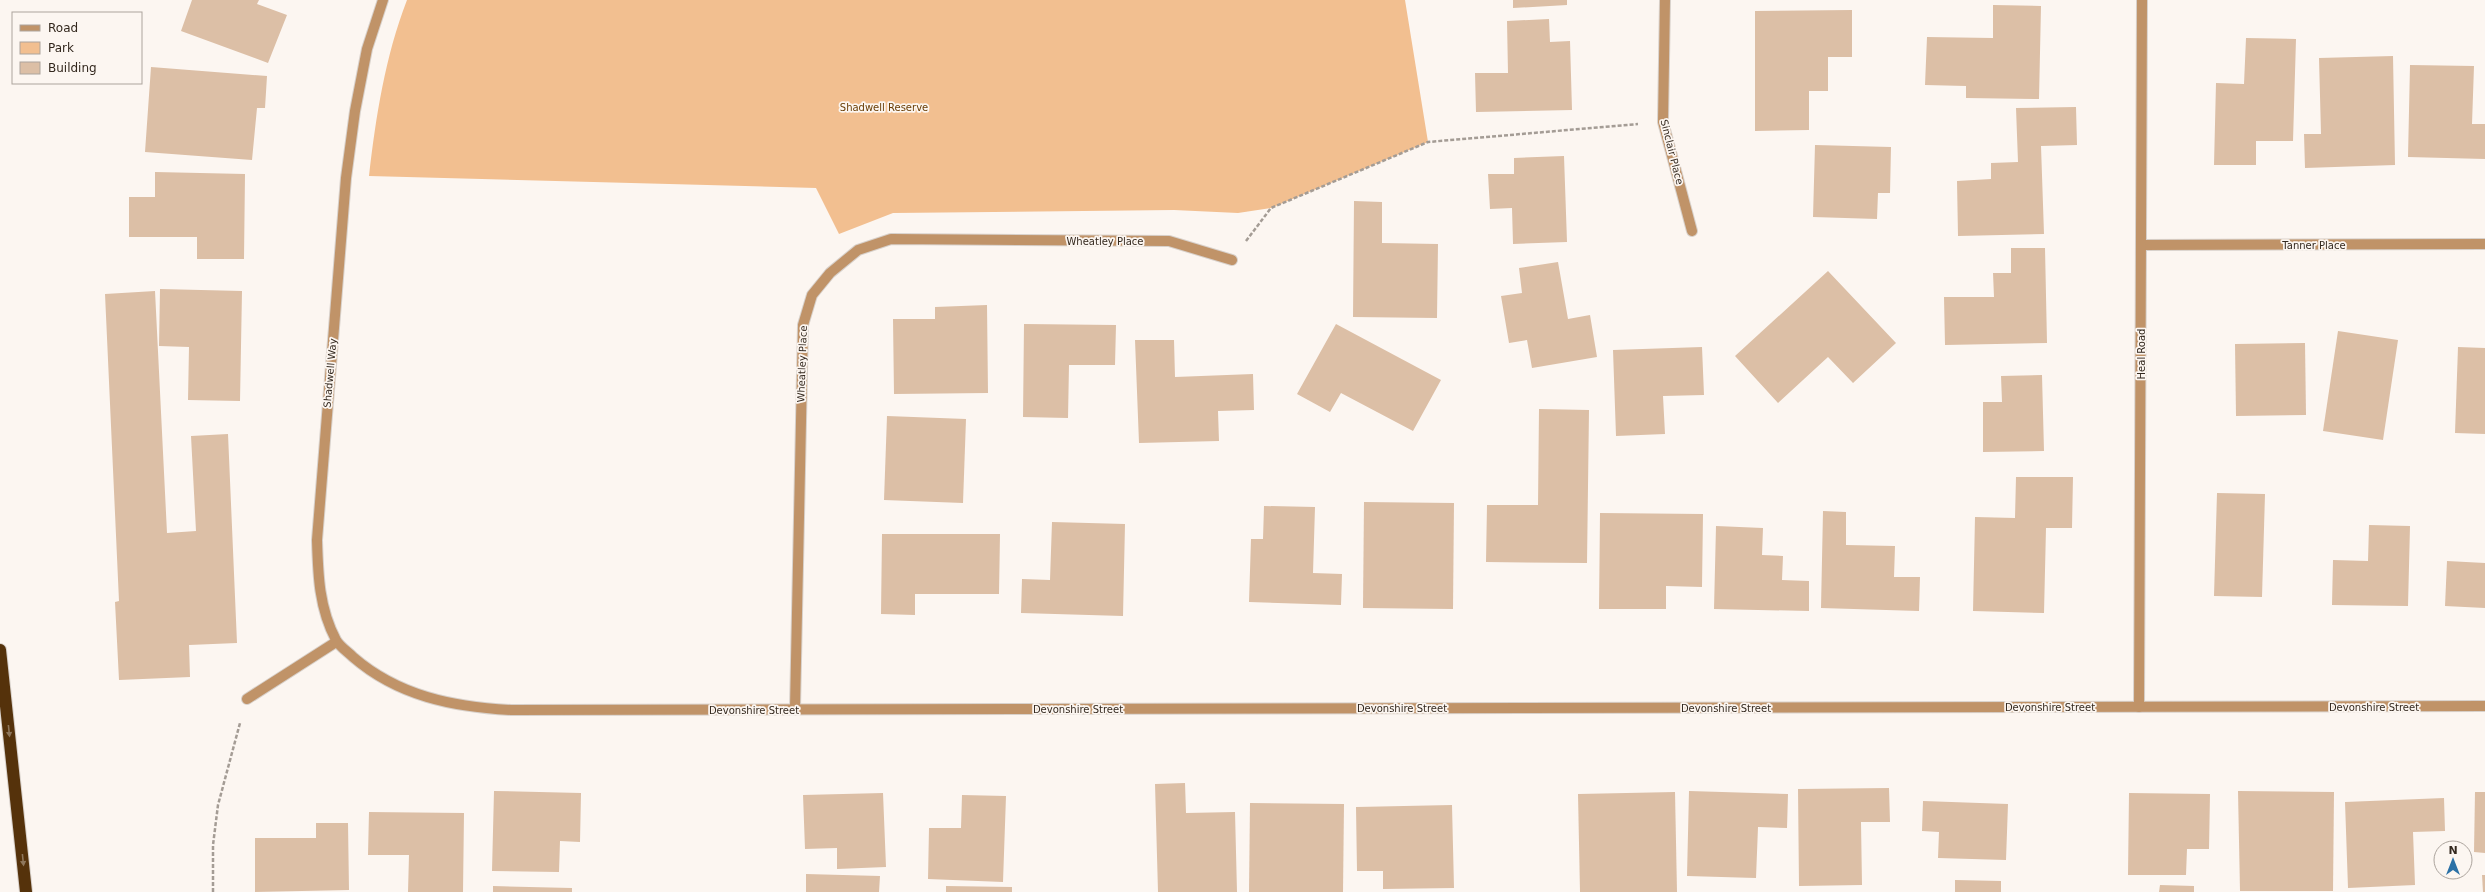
<svg xmlns="http://www.w3.org/2000/svg" width="2485" height="892" font-family="'DejaVu Sans',sans-serif">
	<style>
		.green { fill: #f2bf90 }
		.building { fill: #dcbfa6 }
		.lines { fill: none; stroke-linecap: round; stroke-linejoin: round }
		.minor-casing { stroke: #d8d1cb; stroke-width: 12 }
		.motorway-casing { stroke: #d8d1cb; stroke-width: 14 }
		.path { stroke: #a49c95; stroke-width: 2.5; stroke-dasharray: 4 2; stroke-linecap: butt }
		.minor { stroke: #c09368; stroke-width: 10 }
		.motorway { stroke: #55320b; stroke-width: 12 }
		.oneway { fill: #8f775c }
		.labels { text-anchor: middle; dominant-baseline: central; stroke-width: 3.5; stroke-linejoin: round; paint-order: stroke }
		.park-label { font-size: 10px; fill: #693d04; stroke: #fcf6f1 }
		.street-label { font-size: 10px; fill: #33281e; stroke: #fcf6f1 }
	</style>
	<rect width="100%" height="100%" fill="#fcf6f1"/>
	<path class="green" d="M407,0H1405L1428,142L1271,208L1238,213L1174,210L893,213L839,234L816,188L369,176C376,116 385,57 407,0Z"/>
	<g class="building">
		<polygon points="192,0 259,0 257,4 287,15 268,63 181,31"/>
		<polygon points="1513,0 1567,0 1567,5 1513,8"/>
		<polygon points="1993,5 2041,6 2039,99 1966,98 1966,86 1925,85 1927,37 1993,38"/>
		<polygon points="1852,10 1852,57 1828,57 1828,91 1809,91 1809,130 1755,131 1755,11"/>
		<polygon points="1549,19 1550,42 1570,41 1572,110 1476,112 1475,73 1508,73 1507,21"/>
		<polygon points="2246,38 2296,39 2293,141 2256,141 2256,165 2214,165 2216,83 2244,84"/>
		<polygon points="2393,56 2395,165 2305,168 2304,134 2321,134 2319,58"/>
		<polygon points="2410,65 2474,66 2472,124 2485,124 2485,159 2408,157"/>
		<polygon points="151,67 267,76 265,108 257,108 252,160 145,152"/>
		<polygon points="2076,107 2077,145 2041,146 2044,234 1958,236 1957,181 1991,179 1991,163 2018,162 2016,108"/>
		<polygon points="1815,145 1891,147 1890,193 1878,193 1877,219 1813,217"/>
		<polygon points="1564,156 1567,242 1513,244 1512,208 1490,209 1488,174 1514,174 1514,158"/>
		<polygon points="155,172 245,174 244,259 197,259 197,237 129,237 129,197 155,197"/>
		<polygon points="1354,201 1382,202 1382,243 1438,244 1437,318 1353,317"/>
		<polygon points="2011,248 2045,248 2047,343 1945,345 1944,297 1994,297 1993,273 2011,273"/>
		<polygon points="1558,262 1568,319 1590,315 1597,357 1532,368 1527,340 1509,343 1501,296 1522,293 1519,268"/>
		<polygon points="1828,271 1896,343 1853,383 1828,357 1778,403 1735,356"/>
		<polygon points="160,289 242,291 240,401 188,400 189,347 159,346"/>
		<polygon points="155,291 167,533 196,531 191,436 228,434 237,643 189,645 190,677 119,680 115,602 119,601 105,294"/>
		<polygon points="987,305 988,393 894,394 893,319 935,319 935,307"/>
		<polygon points="1024,324 1116,325 1115,365 1069,365 1068,418 1023,417"/>
		<polygon points="1336,324 1441,380 1413,431 1341,393 1330,412 1297,394"/>
		<polygon points="2338,331 2398,340 2383,440 2323,431"/>
		<polygon points="1135,340 1174,340 1175,377 1253,374 1254,410 1218,411 1219,441 1139,443"/>
		<polygon points="2305,343 2306,415 2236,416 2235,344"/>
		<polygon points="1702,347 1704,395 1663,396 1665,434 1616,436 1613,350"/>
		<polygon points="2458,347 2485,348 2485,434 2455,433"/>
		<polygon points="2042,375 2044,451 1983,452 1983,402 2002,402 2001,376"/>
		<polygon points="1539,409 1589,410 1587,563 1486,562 1487,505 1538,505"/>
		<polygon points="887,416 966,419 963,503 884,500"/>
		<polygon points="2016,477 2073,477 2072,528 2046,528 2044,613 1973,611 1975,517 2015,518"/>
		<polygon points="2217,493 2265,494 2262,597 2214,596"/>
		<polygon points="1364,502 1454,503 1453,609 1363,608"/>
		<polygon points="1264,506 1315,507 1313,573 1342,574 1341,605 1249,602 1251,539 1263,539"/>
		<polygon points="1823,511 1846,512 1846,545 1895,546 1894,577 1920,577 1919,611 1821,608"/>
		<polygon points="1600,513 1703,514 1702,587 1666,586 1666,609 1599,609"/>
		<polygon points="1052,522 1125,524 1123,616 1021,613 1022,579 1050,580"/>
		<polygon points="2369,525 2410,526 2408,606 2332,605 2333,560 2368,561"/>
		<polygon points="1716,526 1763,528 1762,555 1783,556 1782,580 1809,581 1809,611 1714,609"/>
		<polygon points="882,534 1000,534 999,594 915,594 915,615 881,614"/>
		<polygon points="2447,561 2485,563 2485,608 2445,606"/>
		<polygon points="1185,783 1186,813 1235,812 1237,892 1158,892 1155,784"/>
		<polygon points="1889,788 1890,822 1861,822 1862,885 1799,886 1798,789"/>
		<polygon points="494,791 581,793 580,842 560,841 559,872 492,871"/>
		<polygon points="1689,791 1788,794 1787,828 1758,827 1756,878 1687,876"/>
		<polygon points="2238,791 2334,792 2333,891 2240,891"/>
		<polygon points="1675,792 1677,892 1580,892 1578,794"/>
		<polygon points="2475,792 2485,792 2485,853 2474,852"/>
		<polygon points="883,793 886,867 837,869 837,848 805,849 803,795"/>
		<polygon points="2129,793 2210,794 2209,849 2187,849 2186,875 2128,875"/>
		<polygon points="962,795 1006,796 1003,882 928,879 929,828 961,828"/>
		<polygon points="2444,798 2445,831 2413,832 2415,885 2348,888 2345,802"/>
		<polygon points="1923,801 2008,804 2006,860 1938,858 1939,832 1922,831"/>
		<polygon points="1250,803 1344,804 1343,892 1249,892"/>
		<polygon points="1452,805 1454,888 1383,889 1383,871 1357,871 1356,807"/>
		<polygon points="369,812 464,813 463,892 408,892 409,855 368,855"/>
		<polygon points="316,823 348,823 349,890 255,892 255,838 316,838"/>
		<polygon points="806,874 880,876 879,892 806,892"/>
		<polygon points="2482,875 2485,875 2485,892 2483,892"/>
		<polygon points="1955,880 2001,881 2001,892 1955,892"/>
		<polygon points="2160,885 2194,886 2194,892 2159,892"/>
		<polygon points="493,886 572,888 572,892 493,892"/>
		<polygon points="946,886 1012,887 1012,892 946,892"/>
	</g>
	<g class="lines">
		<defs>
			<g id="minor">
				<path d="M383,0L367,49L355,111L346,178L317,540C318,575 319,608 336,640C339,646 348,652 353,657C398,696 453,707 511,710L2485,706"/>
				<polyline points="1665,0 1663,122 1692,231"/>
				<polyline points="2142,245 2485,244"/>
				<polyline points="247,699 336,642"/>
				<polyline points="2139,707 2142,0"/>
				<polyline points="795,709 803,325 812,295 830,273 858,250 891,239 1169,241 1232,260"/>
			</g>
			<polyline id="motorway" points="0,650 26,892"/>
		</defs>
		<use href="#minor" class="minor-casing"/>
		<use href="#motorway" class="motorway-casing"/>
		<g class="path">
			<polyline points="1246,241 1271,208 1428,142 1638,124"/>
			<polyline points="213,892 213,845 218,805 240,723"/>
		</g>
		<use href="#minor" class="minor"/>
		<use href="#motorway" class="motorway"/>
	</g>
	<defs><path id="oneway-solid" d="M-6-.8H1V-3.2L6.5 0L1 3.2V.8H-6Z"/></defs>
	<g class="oneway">
		<use href="#oneway-solid" transform="translate(9 731) rotate(84)"/>
		<use href="#oneway-solid" transform="translate(23 860) rotate(84)"/>
	</g>
	<g class="labels">
		<g class="park-label">
			<text x="884" y="107">Shadwell Reserve</text>
		</g>
		<g class="street-label">
			<text transform="translate(1672 152) rotate(76)">Sinclair Place</text>
			<text x="1105" y="241">Wheatley Place</text>
			<text x="2314" y="245">Tanner Place</text>
			<text transform="translate(2141 354) rotate(-90)">Heal Road</text>
			<text transform="translate(802 364) rotate(-88)">Wheatley Place</text>
			<text transform="translate(330 373) rotate(-85)">Shadwell Way</text>
			<text x="2050" y="707">Devonshire Street</text>
			<text x="2374" y="707">Devonshire Street</text>
			<text x="1402" y="708">Devonshire Street</text>
			<text x="1726" y="708">Devonshire Street</text>
			<text x="1078" y="709">Devonshire Street</text>
			<text x="754" y="710">Devonshire Street</text>
		</g>
	</g>
	<rect x="12" y="12" width="130" height="72" fill="#fcf6f1" stroke="#aca49d"/>
	<rect x="20" y="25" width="20" height="6" fill="#c09368" stroke="#aca49d"/>
	<text x="48" y="32" font-size="12" fill="#33281e">Road</text>
	<rect x="20" y="42" width="20" height="12" fill="#f2bf90" stroke="#aca49d"/>
	<text x="48" y="52" font-size="12" fill="#33281e">Park</text>
	<rect x="20" y="62" width="20" height="12" fill="#dcbfa6" stroke="#aca49d"/>
	<text x="48" y="72" font-size="12" fill="#33281e">Building</text>
	<g transform="translate(2453 860)"><circle r="19" fill="#fcf6f1" stroke="#aca49d"/>
	<path d="M0-3L7 15L0 10L-7 15Z" fill="#2b71a6"/>
	<text y="-6" font-size="11" font-weight="bold" text-anchor="middle" fill="#33281e">N</text>
	</g>
</svg>
